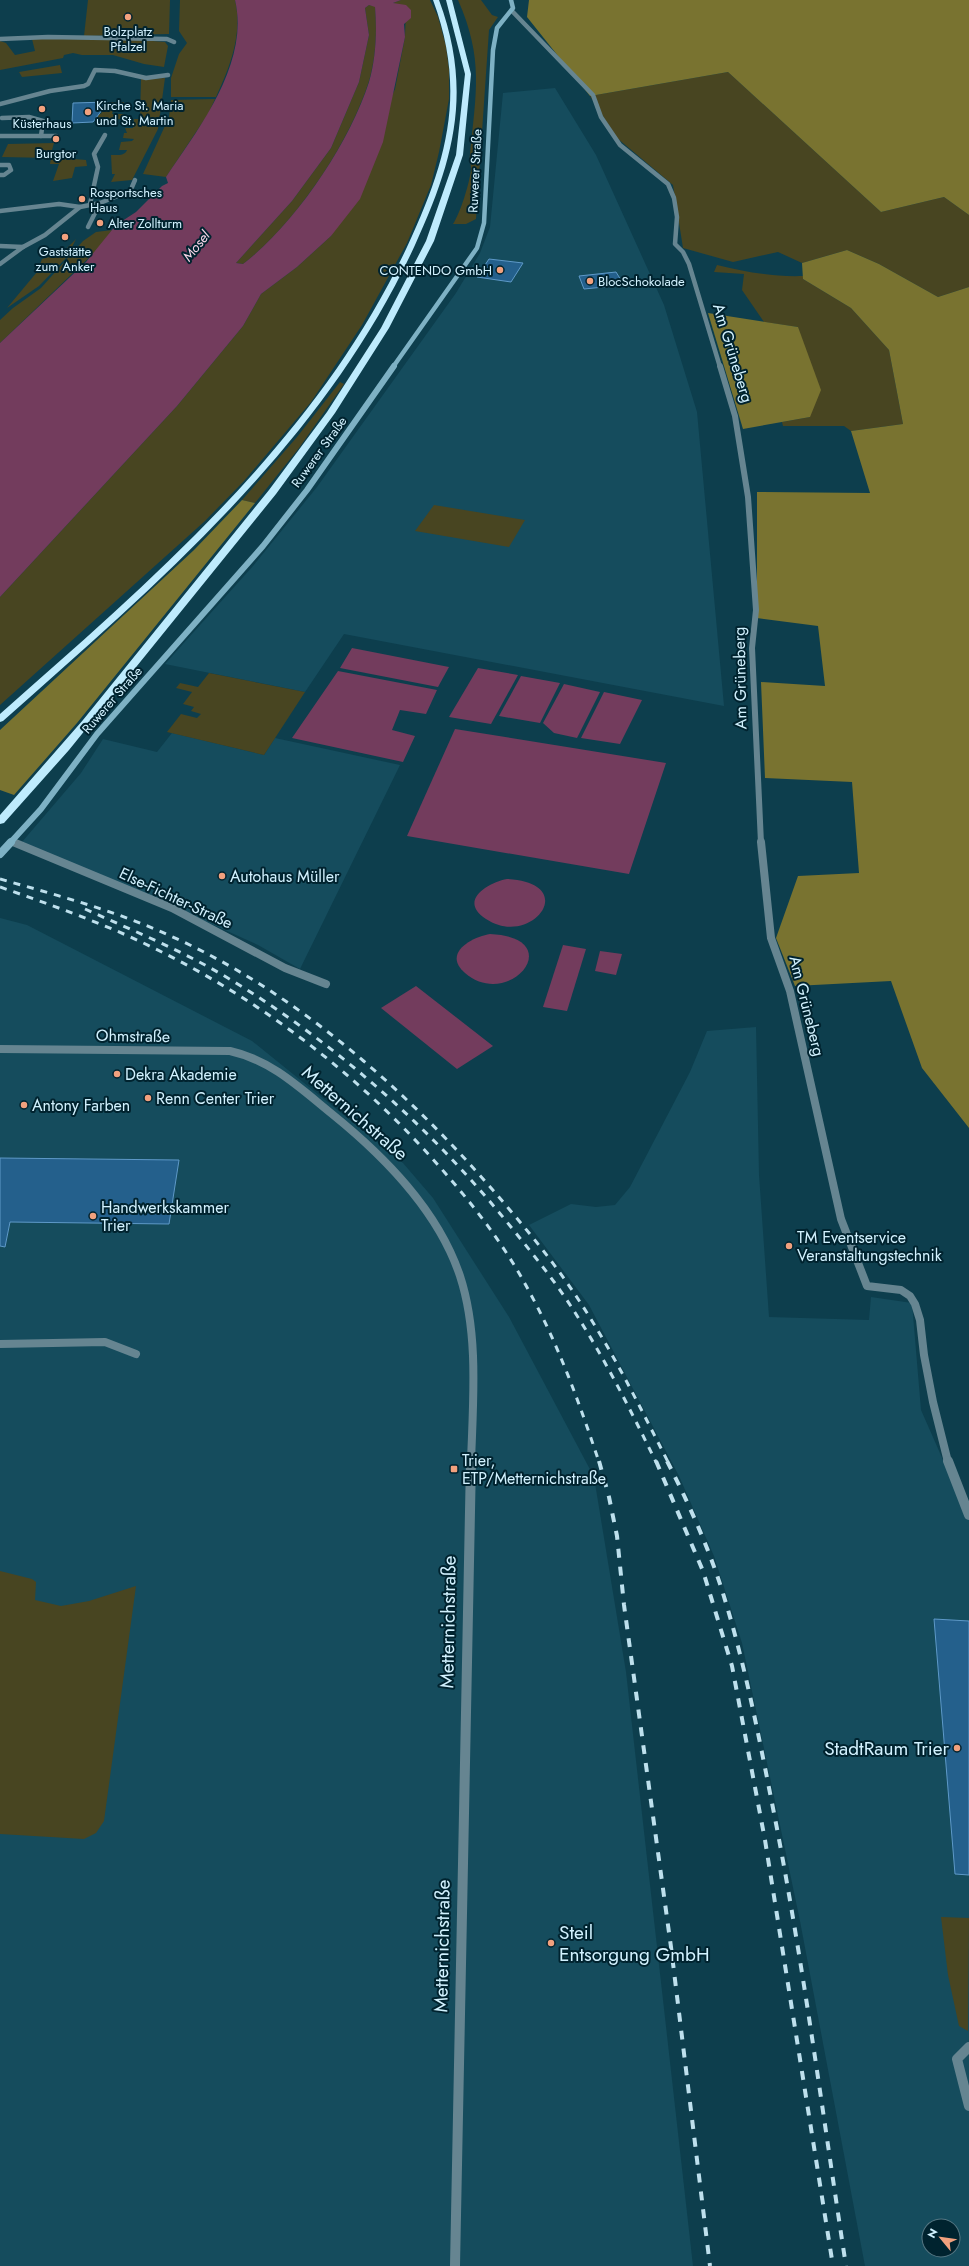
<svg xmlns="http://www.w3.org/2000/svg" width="969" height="2266" font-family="Jost,sans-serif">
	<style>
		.built { fill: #154c5d; fill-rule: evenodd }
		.green { fill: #484521 }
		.forest { fill: #797330 }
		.water { fill: #733c5d; fill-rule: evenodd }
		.building { fill: #24608c; stroke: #5e99c8 }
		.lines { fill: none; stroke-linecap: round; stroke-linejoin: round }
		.street-far3 { stroke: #668591; stroke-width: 4.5 }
		.street-far2 { stroke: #668591; stroke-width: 6 }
		.street-far1 { stroke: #668591; stroke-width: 8 }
		.street { stroke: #668591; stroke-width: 10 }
		.secondary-far2 { stroke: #7eb1c4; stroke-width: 4.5 }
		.secondary-far1 { stroke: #7eb1c4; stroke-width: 6 }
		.secondary { stroke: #7eb1c4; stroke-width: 8 }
		.highway { fill: #beebfd; fill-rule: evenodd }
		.rail-far1 { stroke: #bee0ed; stroke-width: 3; stroke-dasharray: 7 7; stroke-linecap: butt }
		.rail { stroke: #bee0ed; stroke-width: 4; stroke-dasharray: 9 9; stroke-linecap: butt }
		.poi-dot { fill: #f2a17e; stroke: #00232f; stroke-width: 1.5 }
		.labels { text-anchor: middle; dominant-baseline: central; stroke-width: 4; stroke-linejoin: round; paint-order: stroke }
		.far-poi-label { font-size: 13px; fill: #d2f2ff; stroke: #00232f }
		.far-street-label { font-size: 13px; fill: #d2f2ff; stroke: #00232f }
		.far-water-label { font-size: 14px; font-style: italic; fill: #fad7ea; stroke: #00232f }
		.street-label { font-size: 16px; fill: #d2f2ff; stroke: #00232f }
		.poi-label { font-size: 16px; fill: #d2f2ff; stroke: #00232f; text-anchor: start }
		.near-street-label { font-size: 19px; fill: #d2f2ff; stroke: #00232f }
		.near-poi-label { font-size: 19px; fill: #d2f2ff; stroke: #00232f; text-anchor: end }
	</style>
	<rect width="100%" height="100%" fill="#0d3e4d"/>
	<g class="built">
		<polygon points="555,88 596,155 664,305 697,412 724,706 344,634 305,692 165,664 253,566 317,487 456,293 480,253 490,227 503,93"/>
		<polygon points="172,733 264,755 275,738 400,765 300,969 258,945 187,913 22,842 81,773 103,739 157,752"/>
		<polygon points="0,918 27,925 252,1041 403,1163 433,1198 509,1317 594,1477 626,1672 693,2266 0,2266"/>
		<path d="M756,1027L759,1175L769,1317L869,1320L871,1297L912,1303L921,1410L969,1519V2266H865L800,1921L742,1643L714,1556L679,1476L589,1305L529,1225L571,1204L596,1207L615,1205L630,1187L690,1072L707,1031ZM929,2226H953V2250H929Z"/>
	</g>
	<g class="green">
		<polygon points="88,0 170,0 169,34 84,36"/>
		<path d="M180,0H235C243,34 230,67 216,97H171V78L179,54L187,43L179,31Z"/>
		<polygon points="401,0 430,0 438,17 446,46 449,70 449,99 439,152 431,185 407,243 362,325 311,402 244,481 205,521 0,705 0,597 177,406 243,326 261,294 297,267 331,236 395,89 405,37 406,5 399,6 393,3"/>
		<path d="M458,0H481L492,15L498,17L489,30L476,219L466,224H453C460,214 470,182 471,169C471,164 469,159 470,154C476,93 484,59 458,0Z"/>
		<path d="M369,5L375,6C377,31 376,57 369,81C349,144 295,224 243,264L236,263L292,201L331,148L359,82L369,35L365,8Z"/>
		<polygon points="32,39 128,39 165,42 168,46 164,67 144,64 113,55 82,55 73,53 64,55 63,58 0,70 0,41 6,43 15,55 35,51"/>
		<polygon points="60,65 62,73 22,77 19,72"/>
		<polygon points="728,72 881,212 944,197 969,215 969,287 938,297 879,264 847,250 802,263 778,252 733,262 683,248 673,185 617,138 590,96"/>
		<path d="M165,78L158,129L132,180L111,182L115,174H112L111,155C117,155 125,156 127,150H119L121,142L132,141L134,139L123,138L124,133H127L125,128H133L134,119H140L141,79Z"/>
		<polygon points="215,99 208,114 166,177 143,174 169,117 171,100"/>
		<polygon points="99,102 124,102 122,111 113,111 112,114 124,114 124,119 98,120 98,115 102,113 99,109 107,106"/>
		<polygon points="54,143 50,157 86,160 87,166 75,167 72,178 53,181 59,164 50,164 51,158 2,157 8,144"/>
		<polygon points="112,230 99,248 0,343 0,320 13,308 41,288 83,241 96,232"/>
		<polygon points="76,239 70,251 65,254 67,257 39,286 7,308 37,272 42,259 61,254"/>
		<path d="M717,265C746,272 773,277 803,276V279L851,308L889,350L903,424L851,431L844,426H783L782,422L810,417L798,327L764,322L742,290L744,274L714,272Z"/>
		<polygon points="340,382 344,384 299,448 255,503 242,500 297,437"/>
		<polygon points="434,505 525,520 509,547 415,531"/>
		<polygon points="209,673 305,692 264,755 167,732 181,714 197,718 201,714 191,711 194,707 183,704 192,692 176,688 180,683 198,687"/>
		<polygon points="0,1571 32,1579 36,1582 35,1600 61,1606 89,1601 136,1586 104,1821 96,1833 84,1839 0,1834"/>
		<polygon points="941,1917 969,1918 968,2031 959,2026 948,1975"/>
	</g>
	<g class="forest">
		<polygon points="529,0 969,0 969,215 944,197 881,212 728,72 590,96 527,17"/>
		<polygon points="847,250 879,264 938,297 969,287 969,1128 922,1068 891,981 795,986 776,938 798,876 859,873 852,782 765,778 761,682 825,686 818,626 757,618 757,492 870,493 851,431 903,424 889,350 851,308 803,279 802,263"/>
		<polygon points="708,313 798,327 821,390 810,417 743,429"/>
		<polygon points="242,500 255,503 77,723 14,795 0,790 0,730 194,550"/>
	</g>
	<g class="water">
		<path d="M235,0H401L393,3L406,5L411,10V18L404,24L405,37L383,142L360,199L331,236L297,267L261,294L243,326L177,406L0,597V343L86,262L116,225L136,212L162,186L168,183L166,177C199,128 250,63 235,0ZM369,5L375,7C377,31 376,58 369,82C349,144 295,224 243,264L236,263L292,201L331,148L359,82L369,35L365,8Z"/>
		<polygon points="352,648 449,667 438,687 340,668"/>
		<polygon points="478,668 518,675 491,724 449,717"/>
		<polygon points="338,671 437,690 426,714 400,710 392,730 415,736 403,762 292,738"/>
		<polygon points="521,676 560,683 540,723 499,716"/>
		<polygon points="564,684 600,692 577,738 554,733 543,723"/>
		<polygon points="604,692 642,700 620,744 581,738"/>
		<polygon points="455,729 666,763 629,874 407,836"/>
		<path d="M507,879C582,883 531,949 486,919C458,901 487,883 507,879Z"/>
		<path d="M490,934C570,938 509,1011 465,973C442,953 472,937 490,934Z"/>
		<polygon points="563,945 586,949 567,1011 543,1007"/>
		<polygon points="600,951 622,954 616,975 595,971"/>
		<polygon points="416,986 493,1046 457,1069 381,1008"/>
	</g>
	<g class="building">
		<polygon points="108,102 93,122 72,123 73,103"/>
		<polygon points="489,259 523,263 511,282 477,277"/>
		<polygon points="616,272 624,285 584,289 579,276"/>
		<polygon points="0,1158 179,1160 169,1224 10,1222 5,1247 0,1246"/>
		<polygon points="934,1619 969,1621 969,1875 955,1874"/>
	</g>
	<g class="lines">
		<g class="street-far3">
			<polyline points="512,11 593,95 601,117 620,145 668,184 674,198 677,217 675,244 683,252 689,264 720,367"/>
			<polyline points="0,39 48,37 167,39 174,42"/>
			<polyline points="0,104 50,91 84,86 88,84 95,70 115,71 146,78 168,75"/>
			<polyline points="2,118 29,117 43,121 41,136"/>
			<polyline points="0,136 56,136"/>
			<polyline points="0,165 9,165 11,170 4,175 0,175"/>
			<polyline points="132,187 135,180"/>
			<polyline points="90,204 98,167 94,154 105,135"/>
			<polyline points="0,211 59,204 80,207"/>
			<polyline points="88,227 100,203"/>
			<polyline points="0,246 23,247 45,235 80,207 100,203 128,192"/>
			<polyline points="0,264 23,247"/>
		</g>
		<g class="street-far2">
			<polyline points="720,366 735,416 748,497 756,610 752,648 761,843"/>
			<polyline points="12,842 15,843"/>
		</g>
		<g class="street-far1">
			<polyline points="13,842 172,908 285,968 326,984"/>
			<polyline points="761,842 771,938 790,991 841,1219 867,1286 901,1290 910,1296 915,1304 920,1320 924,1355 933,1402 948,1462"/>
			<path d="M0,1049L230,1051C271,1060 300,1088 332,1114C384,1156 438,1210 460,1276C479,1334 473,1401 471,1462"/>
			<polyline points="0,1344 105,1342 136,1354"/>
		</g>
		<g class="street">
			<polyline points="948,1461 969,1515"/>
			<polyline points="969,2047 957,2059 969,2106"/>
			<polyline points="455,2266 471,1461"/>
		</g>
		<polyline class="secondary-far2" points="393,367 477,248 484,223 493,50 497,28 513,8 511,0"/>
		<polyline class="secondary-far1" points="10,843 41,809 97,734 263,546 307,490 394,366"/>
		<polyline class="secondary" points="0,854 11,842"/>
		<g class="highway">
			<path d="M433,0H439C473,91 454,160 415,245C326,440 161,581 3,721L0,722V714C155,577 318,438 407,247C447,161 467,92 433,0Z"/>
			<polygon points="446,0 452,0 471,74 463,155 434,241 389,328 335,413 276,494 69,750 4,823 0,824 0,815 83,720 269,490 327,412 381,328 426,241 456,155 465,74"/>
		</g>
		<g class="rail-far1">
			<path d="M0,879C56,895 113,910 166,934C299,992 417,1099 509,1209C532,1236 554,1263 574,1293C610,1346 639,1405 668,1462"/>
			<path d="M0,887C43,902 85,917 126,935C242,987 345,1062 430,1156C468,1198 504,1243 530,1293C559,1346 580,1405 599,1462"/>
			<path d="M85,909C136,932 188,953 236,983C343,1049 437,1134 515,1232C536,1258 557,1284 574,1311C605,1359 631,1411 656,1462"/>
		</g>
		<g class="rail">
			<polyline points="599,1461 609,1497 617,1536 624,1605 671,1947 710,2266"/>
			<polyline points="656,1461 703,1571 732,1666 765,1840 833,2266"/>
			<path d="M667,1461C688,1502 707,1544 721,1587C743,1656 757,1727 771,1798C802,1953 822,2110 846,2266"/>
		</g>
	</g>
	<g class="poi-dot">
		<circle cx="128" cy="17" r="4"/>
		<circle cx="42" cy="109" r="4"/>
		<circle cx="88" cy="112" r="4"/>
		<circle cx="56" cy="139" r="4"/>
		<circle cx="82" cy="199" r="4"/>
		<circle cx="100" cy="223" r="4"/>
		<circle cx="65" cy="237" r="4"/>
		<circle cx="500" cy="270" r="4"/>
		<circle cx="590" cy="281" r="4"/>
		<circle cx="222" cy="876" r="4"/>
		<circle cx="117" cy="1074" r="4"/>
		<circle cx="148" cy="1098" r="4"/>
		<circle cx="24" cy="1105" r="4"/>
		<circle cx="93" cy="1216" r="4"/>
		<circle cx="789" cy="1246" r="4"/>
		<rect x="450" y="1465" width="8" height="8" rx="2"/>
		<circle cx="957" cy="1748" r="4"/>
		<circle cx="551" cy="1943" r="4"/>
	</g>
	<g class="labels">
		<g class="far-poi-label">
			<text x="128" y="31">Bolzplatz<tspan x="128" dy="15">Pfalzel</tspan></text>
			<text x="96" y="105" text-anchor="start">Kirche St. Maria<tspan x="96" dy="15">und St. Martin</tspan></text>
			<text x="42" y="123">Küsterhaus</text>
			<text x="56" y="153">Burgtor</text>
			<text x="90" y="192" text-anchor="start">Rosportsches<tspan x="90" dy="15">Haus</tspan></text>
			<text x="108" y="223" text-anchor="start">Alter Zollturm</text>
			<text x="65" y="251">Gaststätte<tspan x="65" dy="15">zum Anker</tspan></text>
			<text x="492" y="270" text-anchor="end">CONTENDO GmbH</text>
			<text x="598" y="281" text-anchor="start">BlocSchokolade</text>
		</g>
		<g class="far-street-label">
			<text transform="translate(475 171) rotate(-87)">Ruwerer Straße</text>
			<text transform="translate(319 452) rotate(-54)">Ruwerer Straße</text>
			<text transform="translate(112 700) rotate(-49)">Ruwerer Straße</text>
		</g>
		<g class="far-water-label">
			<text transform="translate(196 246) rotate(-51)">Mosel</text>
		</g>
		<g class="street-label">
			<text transform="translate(733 353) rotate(73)">Am Grüneberg</text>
			<text transform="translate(740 678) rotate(-91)">Am Grüneberg</text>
			<text transform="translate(176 898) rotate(25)">Else-Fichter-Straße</text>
			<text transform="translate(807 1006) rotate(76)">Am Grüneberg</text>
			<text transform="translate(133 1036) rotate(1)">Ohmstraße</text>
		</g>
		<g class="poi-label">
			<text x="230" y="876">Autohaus Müller</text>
			<text x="125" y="1074">Dekra Akademie</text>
			<text x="156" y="1098">Renn Center Trier</text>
			<text x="32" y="1105">Antony Farben</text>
			<text x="101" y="1207">Handwerkskammer<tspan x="101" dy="18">Trier</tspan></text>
			<text x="797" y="1237">TM Eventservice<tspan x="797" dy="18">Veranstaltungstechnik</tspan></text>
			<text x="462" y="1460">Trier,<tspan x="462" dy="18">ETP/Metternichstraße</tspan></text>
		</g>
		<g class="near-street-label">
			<text transform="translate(355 1113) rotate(41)">Metternichstraße</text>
			<text transform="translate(448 1622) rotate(-89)">Metternichstraße</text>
			<text transform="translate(442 1946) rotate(-89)">Metternichstraße</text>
		</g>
		<g class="near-poi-label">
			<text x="949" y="1748">StadtRaum Trier</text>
			<text x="559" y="1932" text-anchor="start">Steil<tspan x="559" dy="22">Entsorgung GmbH</tspan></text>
		</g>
	</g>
	<g transform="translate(941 2238) rotate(299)"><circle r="19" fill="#00232f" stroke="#547682"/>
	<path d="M0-3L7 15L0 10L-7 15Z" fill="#f2a17e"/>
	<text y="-6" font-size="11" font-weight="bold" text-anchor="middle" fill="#d2f2ff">N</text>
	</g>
</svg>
